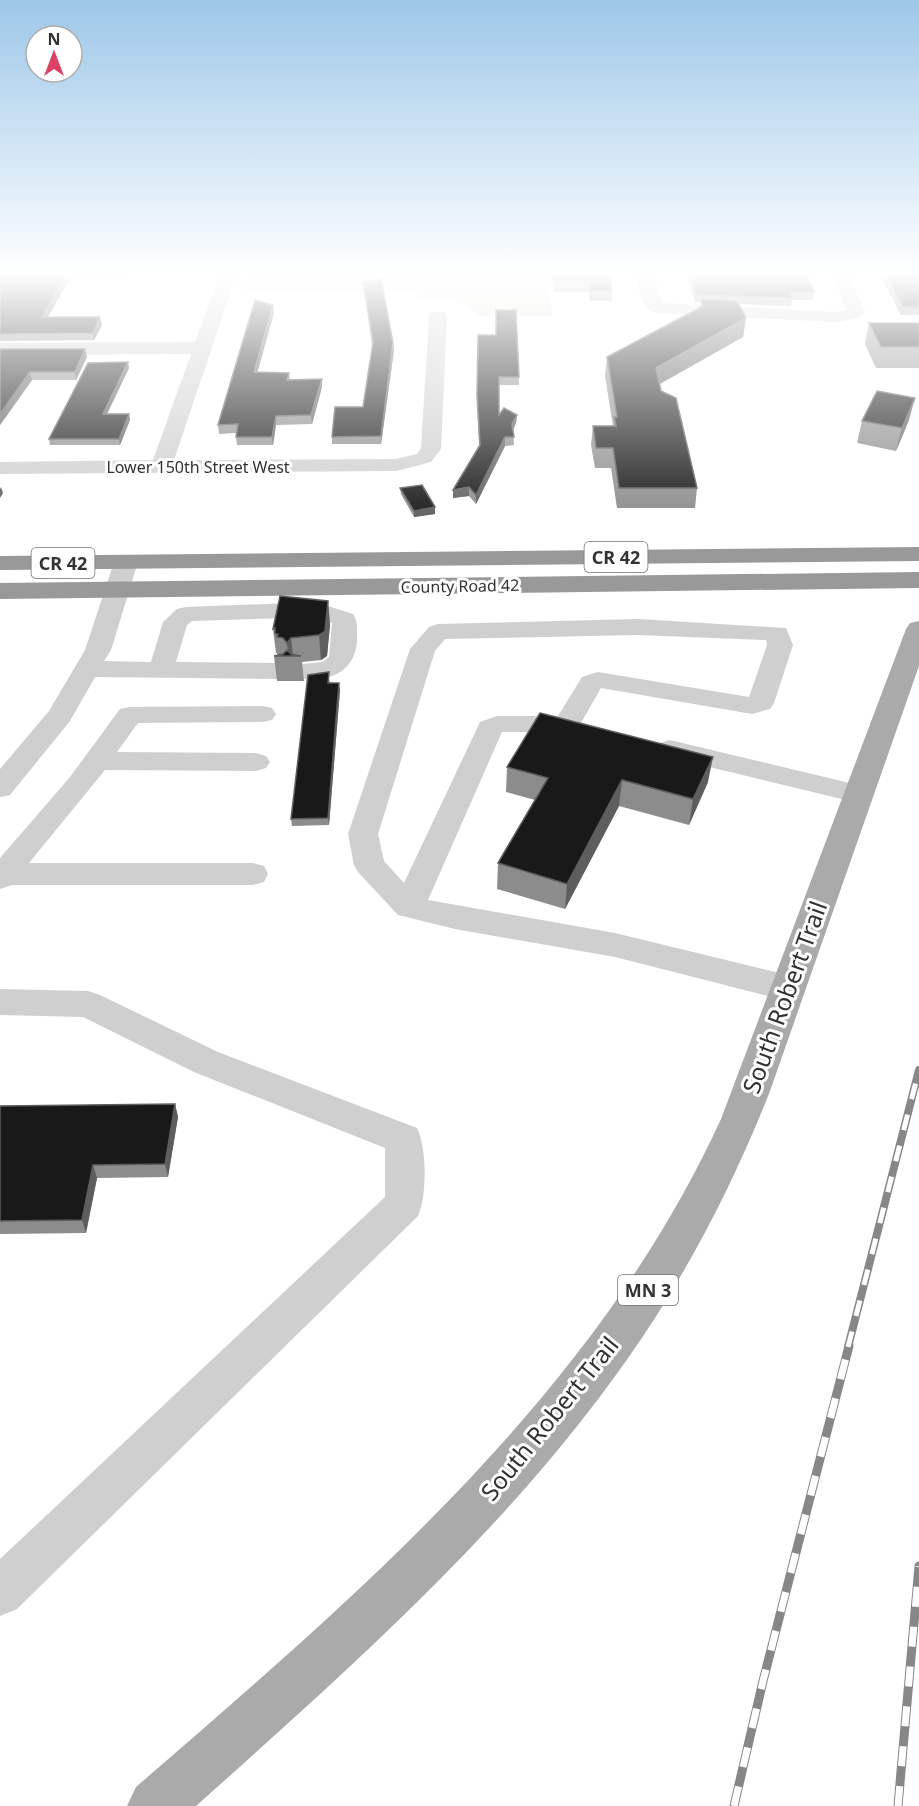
<svg xmlns="http://www.w3.org/2000/svg" width="919" height="1806" font-family="'Noto Sans',sans-serif">
	<style>
		.green { fill: #e6eade }
		.lines { fill: none; stroke-linecap: round; stroke-linejoin: round }
		.minor { fill: #cfcfcf; fill-rule: evenodd }
		.major { fill: #aaa; fill-rule: evenodd }
		.highway { fill: #999; fill-rule: evenodd }
		.rail-far1-casing { stroke: #878787; stroke-width: 8 }
		.rail-casing { stroke: #878787; stroke-width: 9 }
		.rail-far1 { stroke: #fff; stroke-width: 5; stroke-dasharray: 16; stroke-linecap: butt }
		.rail { stroke: #fff; stroke-width: 7; stroke-dasharray: 20; stroke-linecap: butt }
		.wall { fill: #8c8c8c }
		.shaded-wall { fill: #5e5e5e }
		.building { fill: #191919; stroke: #5e5e5e; stroke-width: 1.5 }
		.labels { text-anchor: middle; dominant-baseline: central; stroke-width: 6; stroke-linejoin: round; paint-order: stroke }
		.far-street-label { font-size: 16px; fill: #323232; stroke: #fff }
		.shield { fill: #fff; stroke: #707070; stroke-width: 1.5 }
		.shield-label { font-size: 18px; font-weight: bold; fill: #323232 }
		.near-street-label { font-size: 24px; fill: #323232; stroke: #fff }
	</style>
	<rect width="100%" height="100%" fill="#fff"/>
	<path class="green" d="M246,273H548L552,316H476C468,296 434,299 416,302L417,291L240,292Z"/>
	<g class="lines">
		<g class="minor">
			<polygon points="221,273 237,273 174,460 396,459 417,454 421,448 429,316 432,312 444,312 447,316 441,449 431,462 396,471 0,474 0,462 153,460 191,354 0,355 0,343 195,342"/>
			<path d="M637,273H653L662,303L835,312L847,310L832,273H848L865,311L858,318L835,322L657,313C639,309 639,288 637,273Z"/>
			<path d="M126,555L134,557L138,562L111,650L104,661L151,662L163,622L177,609L186,607L291,603L331,607L353,614C358,621 357,628 357,636C358,673 326,685 294,677L290,671L294,665L322,662L329,657L332,623L291,618L192,621L187,625L176,662L276,663L285,665L289,671L285,677L276,679L95,677L70,721L10,795L0,797V769L49,711L85,650L114,562L118,557Z"/>
			<path d="M638,619L786,628L793,645L774,703L770,709L752,714L601,688L577,730L567,732H502L428,900L615,933L788,975L800,979L805,988L800,997L788,1001L615,957L455,929L398,915L358,872L354,865L348,834L410,649L429,627L438,624ZM638,635L766,640L767,645L749,697L598,672L582,677L558,716H497L480,722L404,883L384,861L378,834L435,651L445,639Z"/>
			<polygon points="262,706 272,708 276,714 272,720 262,722 138,723 117,752 256,753 266,756 270,762 266,768 256,771 105,770 29,863 253,863 264,866 268,874 264,882 253,885 12,885 0,889 0,858 70,777 120,709 130,707"/>
			<polygon points="670,740 858,785 868,787 872,794 868,801 858,803 660,755 656,749 660,743"/>
			<path d="M0,989L88,991L100,995L218,1052L417,1128C427,1147 427,1197 418,1216L17,1609L0,1616V1559L385,1197V1148L194,1072L83,1017L0,1015Z"/>
		</g>
		<path class="major" d="M919,621V666L770,1091C733,1185 685,1278 626,1361C507,1530 349,1669 196,1806H127L136,1787C360,1593 595,1394 721,1119L906,629L910,623Z"/>
		<g class="highway">
			<polygon points="919,547 919,561 0,570 0,556"/>
			<polygon points="919,572 919,588 0,599 0,583"/>
		</g>
		<defs>
			<polyline id="rail-far1" points="848,1347 919,1070"/>
			<g id="rail">
				<polyline points="734,1806 763,1681 849,1346"/>
				<polyline points="898,1806 919,1566"/>
			</g>
		</defs>
		<use href="#rail-far1" class="rail-far1-casing"/>
		<use href="#rail" class="rail-casing"/>
		<use href="#rail-far1" class="rail-far1"/>
		<use href="#rail" class="rail"/>
	</g>
	<g class="wall">
		<polygon points="0,273 126,273 123,278 70,278 48,317 102,325 94,340 0,341"/>
		<polygon points="551,273 610,273 612,291 612,301 590,301 588,292 554,292"/>
		<polygon points="686,273 806,273 814,292 813,300 792,300 791,306 739,304 746,318 743,337 660,384 661,391 697,488 695,508 617,508 611,468 595,468 591,445 593,426 613,426 605,376 607,357 700,308 701,303 695,302"/>
		<polygon points="879,273 919,273 919,315 901,315"/>
		<polygon points="363,282 393,343 394,350 381,444 332,444 332,437 363,407 372,345"/>
		<polygon points="274,313 257,372 289,373 290,379 322,379 322,387 312,424 276,425 273,445 237,445 236,437 236,433 219,434 218,425"/>
		<polygon points="869,323 919,323 919,368 876,368 865,344"/>
		<polygon points="478,335 519,377 519,385 499,385 499,415 517,415 516,423 513,430 514,445 505,446 476,504 469,496 453,498 479,446 477,404"/>
		<polygon points="0,349 87,357 76,380 32,380 0,425"/>
		<polygon points="129,368 107,414 129,414 130,420 120,445 50,445 49,439"/>
		<polygon points="909,420 896,451 857,443 862,421"/>
		<polygon points="400,488 435,507 435,514 414,517 401,494"/>
		<polygon points="328,601 330,625 327,656 321,660 302,662 304,681 277,681 274,656 277,656 277,653 276,653 273,629"/>
		<polygon points="330,679 330,683 340,690 329,825 292,826 291,819"/>
		<polygon points="507,767 708,782 689,825 619,806 565,909 497,889 498,863 535,800 506,792"/>
		<polygon points="175,1104 178,1117 168,1177 97,1178 86,1233 0,1234 0,1106"/>
	</g>
	<g class="shaded-wall">
		<polygon points="68,273 69,273 70,278 43,325 42,317"/>
		<polygon points="273,305 274,313 255,381 254,372"/>
		<polygon points="100,317 102,325 94,340 93,333"/>
		<polygon points="746,318 743,337 654,387 656,368"/>
		<polygon points="393,343 394,350 381,444 381,436"/>
		<polygon points="85,349 87,357 76,380 75,372"/>
		<polygon points="128,362 129,368 104,420 103,414"/>
		<polygon points="30,372 32,380 0,425 0,414"/>
		<polygon points="322,379 322,387 312,424 311,415"/>
		<polygon points="915,398 909,420 896,451 902,428"/>
		<polygon points="129,414 130,420 120,445 119,439"/>
		<polygon points="517,415 516,423 512,432 512,424"/>
		<polygon points="276,416 276,425 273,445 272,437"/>
		<polygon points="505,437 505,446 476,504 476,495"/>
		<polygon points="1,487 3,493 0,498 0,489"/>
		<polygon points="469,487 469,496 453,498 453,490"/>
		<polygon points="435,507 435,514 414,517 414,511"/>
		<polygon points="328,601 330,625 327,656 321,660 319,635"/>
		<polygon points="291,638 293,656 288,656 287,643"/>
		<polygon points="339,683 340,690 329,825 328,818"/>
		<polygon points="713,757 708,782 689,825 693,799"/>
		<polygon points="622,780 619,806 565,909 567,884"/>
		<polygon points="175,1104 178,1117 168,1177 165,1164"/>
		<polygon points="93,1165 97,1178 86,1233 82,1220"/>
	</g>
	<g class="building">
		<polygon points="0,273 68,273 42,317 100,317 93,333 0,334"/>
		<polygon points="553,273 610,273 612,291 590,291 589,282 554,281"/>
		<polygon points="689,273 806,273 814,292 790,292 793,298 696,295"/>
		<polygon points="885,273 918,273 919,274 919,307 903,307"/>
		<polygon points="381,278 393,343 381,436 332,437 335,407 363,407 373,342 363,282"/>
		<polygon points="701,299 737,301 746,318 656,368 661,391 676,398 697,488 619,488 613,448 596,448 593,426 616,426 614,417 617,417 607,357 703,306"/>
		<polygon points="255,300 273,305 254,372 289,373 287,380 322,379 311,415 276,416 272,437 236,437 238,424 218,425"/>
		<polygon points="496,310 516,310 519,377 499,377 499,415 504,408 517,415 512,424 514,437 505,437 476,495 469,487 453,490 480,445 477,395 478,335 496,335"/>
		<polygon points="869,323 919,323 919,347 881,347"/>
		<polygon points="0,349 85,349 75,372 30,372 0,414"/>
		<polygon points="128,362 103,414 129,414 119,439 49,439 88,363"/>
		<polygon points="877,391 915,398 902,428 862,421"/>
		<polygon points="422,485 435,507 414,511 400,488"/>
		<polygon points="280,596 328,601 325,631 319,635 291,638 287,643 283,638 277,637 278,634 275,634 275,628 273,629"/>
		<polygon points="287,650 291,654 301,656 274,656 283,654"/>
		<polygon points="329,672 328,683 339,683 328,818 291,819 308,675"/>
		<polygon points="540,713 713,757 693,799 622,780 567,884 498,863 548,778 507,767"/>
		<polygon points="175,1104 165,1164 93,1165 82,1220 0,1221 0,1106"/>
	</g>
	<linearGradient id="sky" x2="0" y2="1"><stop stop-color="#9dc7e8"/><stop offset="0.52" stop-color="#fff"/><stop offset="1" stop-color="#fff" stop-opacity="0"/></linearGradient>
	<rect width="919" height="526" fill="url(#sky)"/>
	<g class="labels">
		<g class="far-street-label">
			<text x="198" y="467">Lower 150th Street West</text>
			<text transform="translate(460 586) rotate(-1)">County Road 42</text>
		</g>
		<g class="shield">
			<rect x="584.5" y="542" width="63" height="30" rx="4.5"/>
			<rect x="31.5" y="548" width="63" height="30" rx="4.5"/>
			<rect x="618" y="1275" width="60" height="30" rx="4.5"/>
		</g>
		<g class="shield-label">
			<text x="616" y="557">CR 42</text>
			<text x="63" y="563">CR 42</text>
			<text x="648" y="1290">MN 3</text>
		</g>
		<g class="near-street-label">
			<text transform="translate(784 997) rotate(-70)">South Robert Trail</text>
			<text transform="translate(549 1418) rotate(-51)">South Robert Trail</text>
		</g>
	</g>
	<g transform="translate(54 54)"><circle r="28" fill="#ffffff" stroke="#adadad" stroke-width="1.5"/>
	<path d="M0-4.5L10 22L0 15L-10 22Z" fill="#dc4065"/>
	<text y="-9" font-size="16" font-weight="bold" text-anchor="middle" fill="#323232">N</text>
	</g>
</svg>
